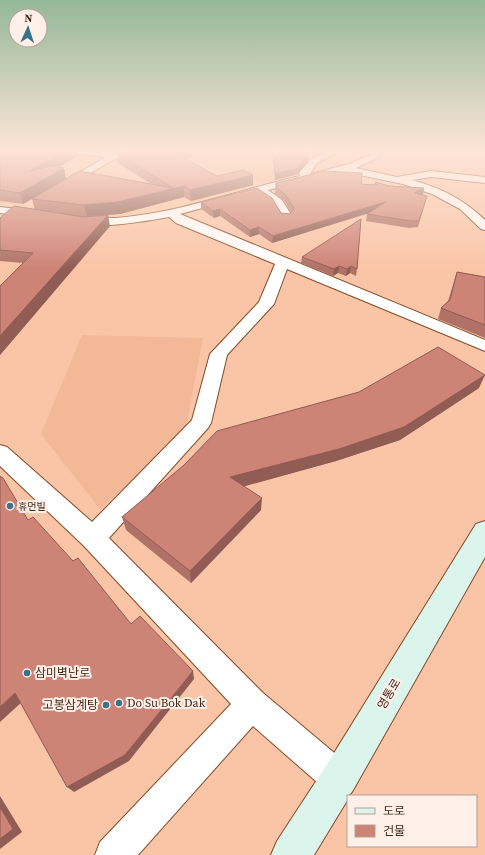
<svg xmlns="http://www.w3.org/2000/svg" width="485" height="855" font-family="'Source Serif 4','Noto Sans KR',serif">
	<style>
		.built { fill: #f2b897 }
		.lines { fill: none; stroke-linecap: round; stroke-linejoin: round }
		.street-casing { stroke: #834a26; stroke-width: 2 }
		.secondary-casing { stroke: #834a26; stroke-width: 2 }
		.street { fill: #fff; fill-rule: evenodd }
		.secondary { fill: #dcf5ec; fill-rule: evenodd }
		.wall { fill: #b07266 }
		.shaded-wall { fill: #905c53 }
		.building { fill: #cd8477; stroke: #905c53 }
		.poi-dot { fill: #3a728c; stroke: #fef0e8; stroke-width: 1.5 }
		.labels { text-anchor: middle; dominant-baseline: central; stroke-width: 4; stroke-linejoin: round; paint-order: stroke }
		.poi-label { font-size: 10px; fill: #442a1b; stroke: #fef0e8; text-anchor: start }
		.near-poi-label { font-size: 12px; fill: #442a1b; stroke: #fef0e8; text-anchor: start }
		.near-street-label { font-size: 12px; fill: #442a1b; stroke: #fef0e8 }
	</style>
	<rect width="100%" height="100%" fill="#fac5a7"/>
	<g class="built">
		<polygon points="178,150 278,150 277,162 304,163 305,166 294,177 264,184 243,174 208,168"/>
		<polygon points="82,335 203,338 185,432 100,509 41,434"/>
	</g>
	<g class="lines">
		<defs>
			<g id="street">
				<polygon points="62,150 90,150 115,152 119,150 130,150 63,189 59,188 58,186 59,184 106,157 67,153"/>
				<path d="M331,150H343L317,163L310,174L349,164L371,154L369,150H378L381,153L378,158L356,168L397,177L431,171L485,177V183L431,177L412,180C441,188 463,199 485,220V230L481,229L460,209L432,194L403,184L345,172L268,190L282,200L292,216L290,219H282L273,204L258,193L180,214L485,340V351L287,269L274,304L227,355L211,423L208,428L109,538L263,693L351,767L356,779L351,791L339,796L327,791L253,726L138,855H95L100,842L231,704L84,546L0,466V445L7,447L92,522L192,420L210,354L259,302L275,264L176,223L169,217C154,220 83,232 75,221C79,215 108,218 116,218C180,213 239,190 300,176L299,173L311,159Z"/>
				<polygon points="0,207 36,211 42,215 36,219 0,213"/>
			</g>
			<polygon id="secondary" points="485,521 485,557 352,792 348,796 348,799 314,855 271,855 277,841 326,766 476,524"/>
		</defs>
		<use href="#street" class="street-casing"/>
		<use href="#secondary" class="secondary-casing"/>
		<use href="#street" class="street"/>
		<use href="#secondary" class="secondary"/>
	</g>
	<g class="wall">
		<polygon points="0,150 77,156 58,167 66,179 151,184 118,163 117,153 192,156 186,159 217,176 253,185 191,201 184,197 120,214 94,216 110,226 0,355 0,286 23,263 0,261 0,218 35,210 32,199 23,204 0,201"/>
		<polygon points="274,158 308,161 298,174 275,180"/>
		<polygon points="375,182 427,196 418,227 409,228 366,221 367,214 370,213 272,243 259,234 250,237 220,216 214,218 201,209 201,202 290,214 291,212 283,199 275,194 276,183 361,184 375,185"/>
		<polygon points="361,219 357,269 356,276 350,273 346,276 338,273 333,276 301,263 302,257"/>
		<polygon points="457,272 485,277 485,338 438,319 441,308 448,301"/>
		<polygon points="479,388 400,440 336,461 244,486 261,510 191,583 126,530 122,517"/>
	</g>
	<g class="shaded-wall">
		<polygon points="67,150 76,150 77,156 34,182 30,171"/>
		<polygon points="183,150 191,150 192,156 176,163 175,153"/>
		<polygon points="308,155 308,161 298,174 275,180 275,174"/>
		<polygon points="64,168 66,179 23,204 20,193"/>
		<polygon points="253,175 253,185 191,201 190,190"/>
		<polygon points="184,186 184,197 120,214 87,216 84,205"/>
		<polygon points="424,188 423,195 414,193"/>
		<polygon points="385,202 384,208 272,243 273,236"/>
		<polygon points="220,209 220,216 214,218 213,211"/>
		<polygon points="108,215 110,226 0,355 0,336"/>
		<polygon points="259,227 259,234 250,237 250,230"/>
		<polygon points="339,266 338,273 333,276 334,269"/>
		<polygon points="351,266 350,273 346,276 347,269"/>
		<polygon points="485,375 479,388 400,440 336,461 231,490 230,477"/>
		<polygon points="262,498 261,510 191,583 190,571"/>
		<polygon points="193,671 194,679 129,761 74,792 67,787"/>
		<polygon points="15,693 23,701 0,722 0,707"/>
		<polygon points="0,796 22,832 0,849"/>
	</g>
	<g class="building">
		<polygon points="0,150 67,150 30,171 52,166 64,168 20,193 0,190"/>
		<polygon points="131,150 183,150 175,153 217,176 243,170 253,175 190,190 184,186 118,202 84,205 32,199 79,171 173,188 117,153"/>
		<polygon points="279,150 309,150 308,155 298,168 275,174 274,158 278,158"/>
		<polygon points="325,171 362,173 361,184 377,185 375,182 389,186 424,188 414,193 427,196 419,221 411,221 367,214 385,202 273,236 259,227 250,230 220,209 213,211 201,202 257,188 272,198 281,213 290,214 294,208 284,193 276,187 276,183"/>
		<polygon points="14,206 84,217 108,215 0,336 0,286 33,253 0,250 0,218"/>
		<polygon points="361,219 357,269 351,266 347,269 339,266 334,269 302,257"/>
		<polygon points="457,272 485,277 485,325 441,308 450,300"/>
		<polygon points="438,347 485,375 404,427 339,449 230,477 262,498 190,571 122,517 184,465 217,431 359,392"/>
		<polygon points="0,476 3,478 28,520 33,517 73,561 78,558 131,624 140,616 193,671 125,755 67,787 15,693 0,707"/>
		<polygon points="0,807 13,829 0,839"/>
	</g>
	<linearGradient id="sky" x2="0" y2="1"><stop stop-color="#95b79a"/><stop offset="0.56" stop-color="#fde5d7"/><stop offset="1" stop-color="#fde5d7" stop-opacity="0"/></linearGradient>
	<rect width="485" height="269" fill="url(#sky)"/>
	<g class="poi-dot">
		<circle cx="10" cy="506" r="4"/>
		<circle cx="27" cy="673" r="4"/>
		<circle cx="119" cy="703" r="4"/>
		<circle cx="106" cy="705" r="4"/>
	</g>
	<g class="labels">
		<g class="poi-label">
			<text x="18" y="506">휴먼빌</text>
		</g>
		<g class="near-poi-label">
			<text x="35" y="673">삼미벽난로</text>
			<text x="127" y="703">Do Su Bok Dak</text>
			<text x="98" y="705" text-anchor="end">고봉삼계탕</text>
		</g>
		<g class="near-street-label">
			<text transform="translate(389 694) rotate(-59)">영통로</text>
		</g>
	</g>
	<rect x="347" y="795" width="130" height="52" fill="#fef0e8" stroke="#b4a196"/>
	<rect x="355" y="808" width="20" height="6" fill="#dcf5ec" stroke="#b4a196"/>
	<text x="383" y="815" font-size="12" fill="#442a1b">도로</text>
	<rect x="355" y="825" width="20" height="12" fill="#cd8477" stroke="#b4a196"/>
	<text x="383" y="835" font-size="12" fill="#442a1b">건물</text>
	<g transform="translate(28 28) rotate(3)"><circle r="19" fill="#fef0e8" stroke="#b4a196"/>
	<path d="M0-3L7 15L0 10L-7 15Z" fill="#3a728c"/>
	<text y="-6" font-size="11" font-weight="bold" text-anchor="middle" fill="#442a1b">N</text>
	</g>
</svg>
